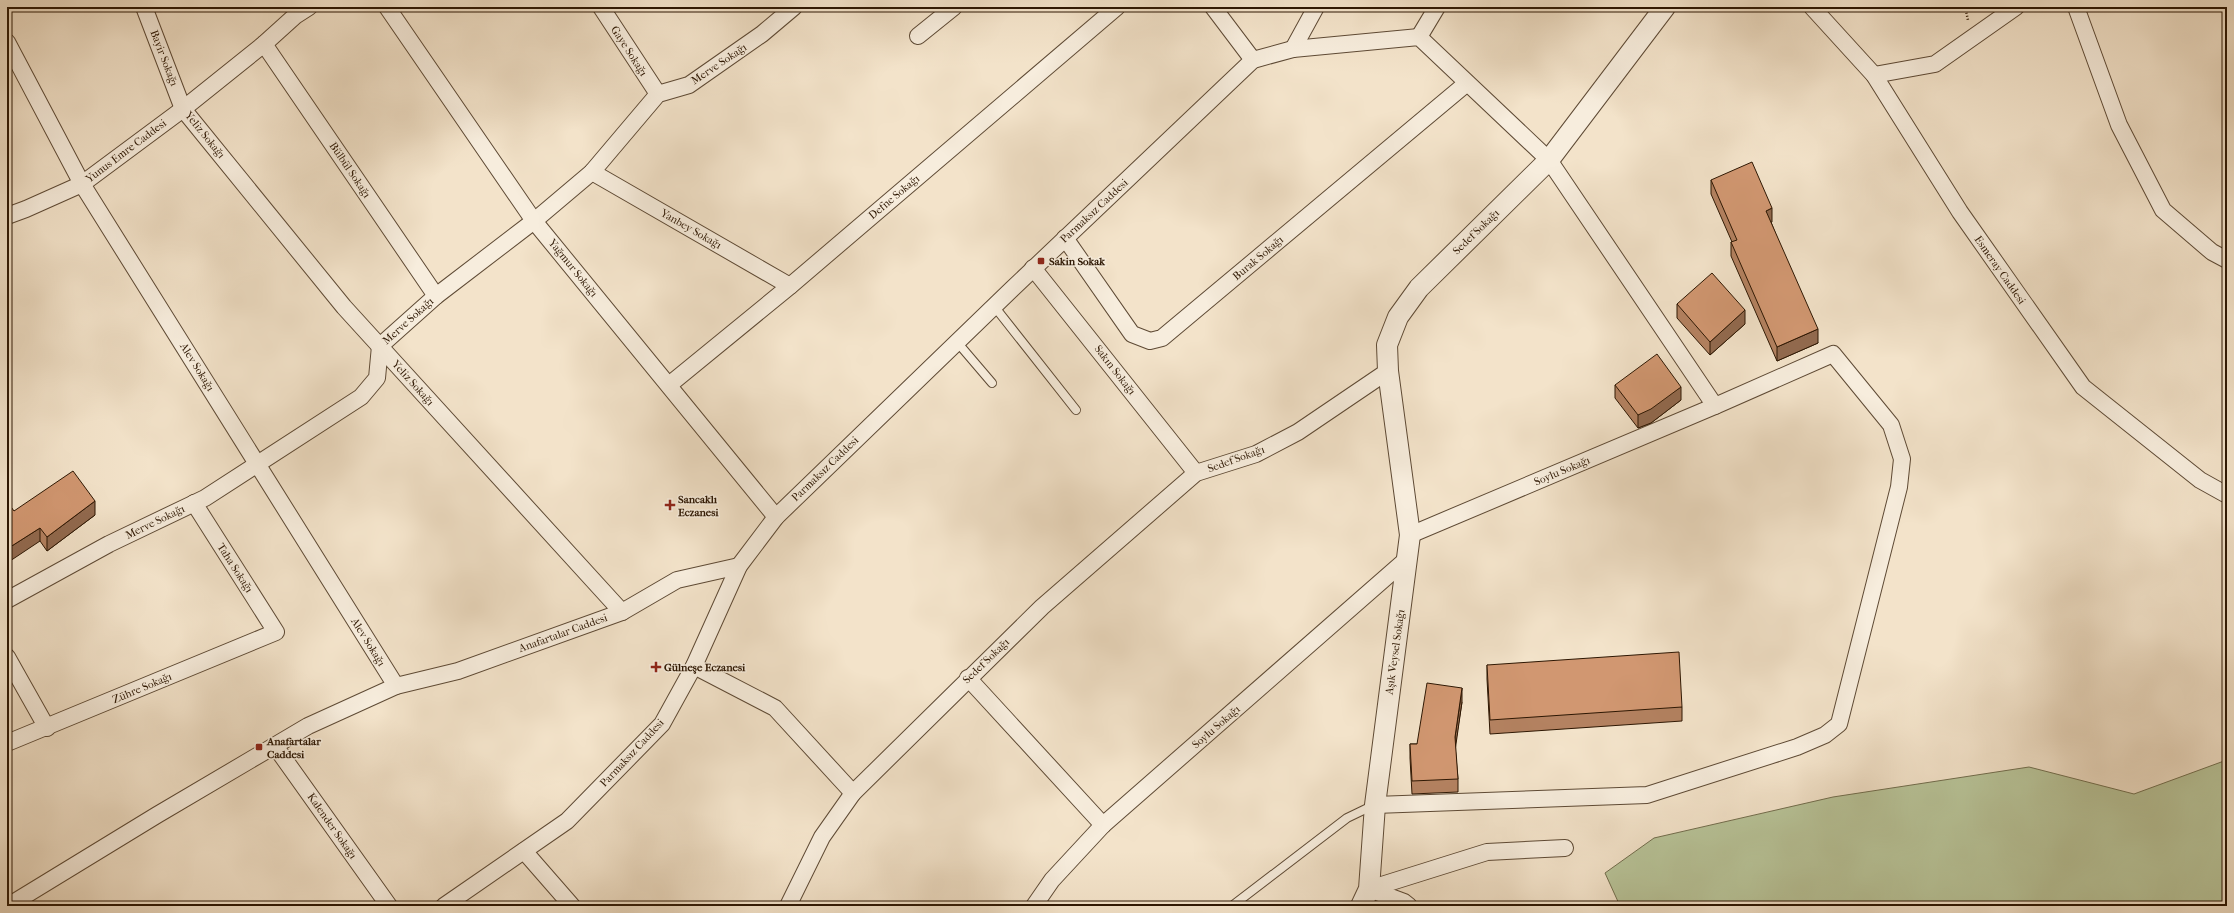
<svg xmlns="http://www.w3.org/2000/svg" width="2234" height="913" font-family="'IM FELL French Canon',serif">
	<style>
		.green { fill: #b8c499; stroke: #726e4e }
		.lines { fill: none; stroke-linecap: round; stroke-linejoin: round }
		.service-casing { stroke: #5e4a35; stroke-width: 10 }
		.minor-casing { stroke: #5e4a35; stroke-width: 18 }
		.tertiary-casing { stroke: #5e4a35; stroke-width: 22 }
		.path { stroke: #2d1703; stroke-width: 2.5; stroke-dasharray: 1 2; stroke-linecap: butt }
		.service { stroke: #f7eddd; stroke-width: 8 }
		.minor { stroke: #f7eddd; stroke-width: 16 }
		.tertiary { stroke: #f7eddd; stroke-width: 20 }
		.wall { fill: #b48261; stroke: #2d1703 }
		.shaded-wall { fill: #926a4f; stroke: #2d1703 }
		.building { fill: #d19771; stroke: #2d1703 }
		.poi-dot { fill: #8f2418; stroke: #f7eddd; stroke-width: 1.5 }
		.labels { text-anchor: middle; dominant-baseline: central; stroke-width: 3; stroke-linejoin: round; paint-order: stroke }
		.street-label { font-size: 11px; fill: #2d1703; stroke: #f7eddd }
		.poi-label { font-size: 11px; font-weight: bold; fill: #2d1703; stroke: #f7eddd; text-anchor: start }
	</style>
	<rect width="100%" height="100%" fill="#f3e3ca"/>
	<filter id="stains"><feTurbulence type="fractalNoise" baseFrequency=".005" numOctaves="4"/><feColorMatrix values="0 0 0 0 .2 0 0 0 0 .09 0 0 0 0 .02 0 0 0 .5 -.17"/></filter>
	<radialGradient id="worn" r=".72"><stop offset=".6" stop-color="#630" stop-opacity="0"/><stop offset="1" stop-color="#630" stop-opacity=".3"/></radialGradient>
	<polygon class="green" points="2224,761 2227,773 2227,906 1620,906 1605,873 1654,838 1833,797 2029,767 2134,794"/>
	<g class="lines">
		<defs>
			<g id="service">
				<polyline points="994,306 1076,410"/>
				<polyline points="957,342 992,383"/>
				<polyline points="1232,906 1347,818 1374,805"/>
			</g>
			<g id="minor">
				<polyline points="144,7 183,109 344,307 622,612"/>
				<polyline points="387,7 534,221 776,517"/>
				<polyline points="601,7 658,94"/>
				<polyline points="1213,7 1253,60"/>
				<polyline points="1812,7 1874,75 1960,212 2083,387 2200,480 2227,495"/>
				<polyline points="2076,7 2119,125 2163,210 2212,252 2227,260"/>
				<polyline points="918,36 954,7"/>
				<polyline points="1419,37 1437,7"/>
				<polyline points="7,42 82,184 396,686"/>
				<polyline points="264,44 436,296"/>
				<polyline points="1293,49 1316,7"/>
				<polyline points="1874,75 1935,64 2016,7"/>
				<polyline points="592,172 790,286"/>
				<polyline points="7,216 26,209 82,184 183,109 264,44 295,16 309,7"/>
				<polyline points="1065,238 1132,334 1150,341 1162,338 1467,83"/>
				<polyline points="1033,268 1196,473"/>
				<polyline points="669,385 790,286 1117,7"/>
				<polyline points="1410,535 1715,406"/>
				<polyline points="7,600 109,544 205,498 361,397 377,378 380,346 436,296 534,221 592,172 658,94 689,85 762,34 794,7"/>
				<polyline points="7,657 47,728"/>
				<polyline points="694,666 775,708 853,793"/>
				<polyline points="968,678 1103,825"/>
				<polyline points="7,743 276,632 194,503"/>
				<polyline points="275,746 389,906"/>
				<polyline points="524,851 572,906"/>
				<polyline points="1369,889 1487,852 1565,848"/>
				<polyline points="1369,889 1404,902 1409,906"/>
				<polyline points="8,906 157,815 308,726 396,686 458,671 622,612 677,580 739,566"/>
				<polyline points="444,906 567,821 662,724 694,666 739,566 776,517 1012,289 1253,60 1293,49 1419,37 1549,160 1715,406 1833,354 1891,425 1902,459 1899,487 1839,724 1825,735 1797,747 1647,795 1375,805"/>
				<polyline points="788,906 822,837 853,793 1042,607 1196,473 1256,454 1298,432 1388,371"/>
				<polyline points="1034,906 1052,880 1103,825 1408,558"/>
			</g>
			<polyline id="tertiary" points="1361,906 1369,889 1375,805 1410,535 1388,371 1387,345 1398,317 1419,288 1549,160 1665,7"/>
		</defs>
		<use href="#service" class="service-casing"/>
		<use href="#minor" class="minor-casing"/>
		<use href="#tertiary" class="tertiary-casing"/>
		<polyline class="path" points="1965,7 1968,20"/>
		<use href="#service" class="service"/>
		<use href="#minor" class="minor"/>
		<use href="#tertiary" class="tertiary"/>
	</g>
	<g class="wall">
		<polygon points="1711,180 1772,222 1771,222 1818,343 1777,361 1731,256 1731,242 1732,242 1711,194"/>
		<polygon points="1677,304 1745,324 1710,355 1677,318"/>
		<polygon points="1615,385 1681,400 1651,423 1638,428 1615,398"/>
		<polygon points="14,511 95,515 47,551 40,541"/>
		<polygon points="1487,665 1682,707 1682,721 1490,734 1487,679"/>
		<polygon points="1462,702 1455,746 1458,779 1458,792 1412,794 1410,758 1410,744 1417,744"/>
	</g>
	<g class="shaded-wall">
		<polygon points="1772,208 1772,222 1766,224 1766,211"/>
		<polygon points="1745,310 1745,324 1710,355 1710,342"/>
		<polygon points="1818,329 1818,343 1777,361 1777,347"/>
		<polygon points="1681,387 1681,400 1651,423 1638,428 1638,415"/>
		<polygon points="95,501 95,515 47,551 47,537"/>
		<polygon points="40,528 40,541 7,563 7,549"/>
		<polygon points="1462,688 1462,702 1455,751 1455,737"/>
	</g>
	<g class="building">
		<polygon points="1752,162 1772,208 1766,211 1818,329 1777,347 1731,242 1737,240 1711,180"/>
		<polygon points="1712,273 1745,310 1710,342 1677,304"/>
		<polygon points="1657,354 1681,387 1651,409 1638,415 1615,385"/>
		<polygon points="73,471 95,501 47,537 40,528 7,549 7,505 9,504 14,511"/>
		<polygon points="1679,652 1682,707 1490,720 1487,665"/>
		<polygon points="1427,683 1462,688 1455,737 1458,779 1412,781 1410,744 1417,744"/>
	</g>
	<g class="poi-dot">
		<rect x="1037" y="257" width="8" height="8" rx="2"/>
		<path d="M668 499h4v4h4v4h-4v4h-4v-4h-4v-4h4z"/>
		<path d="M654 661h4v4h4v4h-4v4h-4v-4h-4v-4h4z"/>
		<rect x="255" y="743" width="8" height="8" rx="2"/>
	</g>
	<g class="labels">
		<g class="street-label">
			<text transform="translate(629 51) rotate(57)">Gaye Sokağı</text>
			<text transform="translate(164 58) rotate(69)">Bayir Sokağı</text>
			<text transform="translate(719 64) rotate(-34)">Merve Sokağı</text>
			<text transform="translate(205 135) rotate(51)">Yeliz Sokağı</text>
			<text transform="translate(126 151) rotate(-37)">Yunus Emre Caddesi</text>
			<text transform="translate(350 170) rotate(56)">Bülbül Sokağı</text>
			<text transform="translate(894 197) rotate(-40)">Defne Sokağı</text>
			<text transform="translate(1094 211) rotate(-43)">Parmaksız Caddesi</text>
			<text transform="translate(691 229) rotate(30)">Yanbey Sokağı</text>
			<text transform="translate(1476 232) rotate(-44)">Sedef Sokağı</text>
			<text transform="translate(1258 258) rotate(-40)">Burak Sokağı</text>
			<text transform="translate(573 268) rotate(51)">Yağmur Sokağı</text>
			<text transform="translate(2000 270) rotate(55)">Esmeray Caddesi</text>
			<text transform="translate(408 321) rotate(-42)">Merve Sokağı</text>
			<text transform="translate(197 367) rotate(58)">Alev Sokağı</text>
			<text transform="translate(1115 370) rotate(52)">Sakın Sokağı</text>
			<text transform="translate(413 383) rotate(48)">Yeliz Sokağı</text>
			<text transform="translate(1236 459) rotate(-20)">Sedef Sokağı</text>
			<text transform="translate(825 469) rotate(-44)">Parmaksız Caddesi</text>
			<text transform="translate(1562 471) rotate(-23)">Soylu Sokağı</text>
			<text transform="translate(155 522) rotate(-26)">Merve Sokağı</text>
			<text transform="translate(235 568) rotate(57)">Taha Sokağı</text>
			<text transform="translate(563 633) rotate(-20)">Anafartalar Caddesi</text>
			<text transform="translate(368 642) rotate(58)">Alev Sokağı</text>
			<text transform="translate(1395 652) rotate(-82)">Aşık Veysel Sokağı</text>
			<text transform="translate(986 661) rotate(-44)">Sedef Sokağı</text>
			<text transform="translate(142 688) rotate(-23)">Zühre Sokağı</text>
			<text transform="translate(1216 727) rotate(-41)">Soylu Sokağı</text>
			<text transform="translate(632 753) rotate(-47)">Parmaksız Caddesi</text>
			<text transform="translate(332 826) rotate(55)">Kalender Sokağı</text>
		</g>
		<g class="poi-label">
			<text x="1049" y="261">Sakin Sokak</text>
			<text x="678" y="499">Sancaklı<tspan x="678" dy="13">Eczanesi</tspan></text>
			<text x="664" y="667">Gülneşe Eczanesi</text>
			<text x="267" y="741">Anafartalar<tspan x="267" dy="13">Caddesi</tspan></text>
		</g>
	</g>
	<rect width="2234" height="913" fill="none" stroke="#f3e3ca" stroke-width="24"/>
	<rect x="8" y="8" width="2218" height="897" fill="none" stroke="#2d1703" stroke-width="2"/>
	<rect x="12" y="12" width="2210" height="889" fill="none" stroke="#2d1703"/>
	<rect width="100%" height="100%" filter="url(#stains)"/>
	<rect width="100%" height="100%" fill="url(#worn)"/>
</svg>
